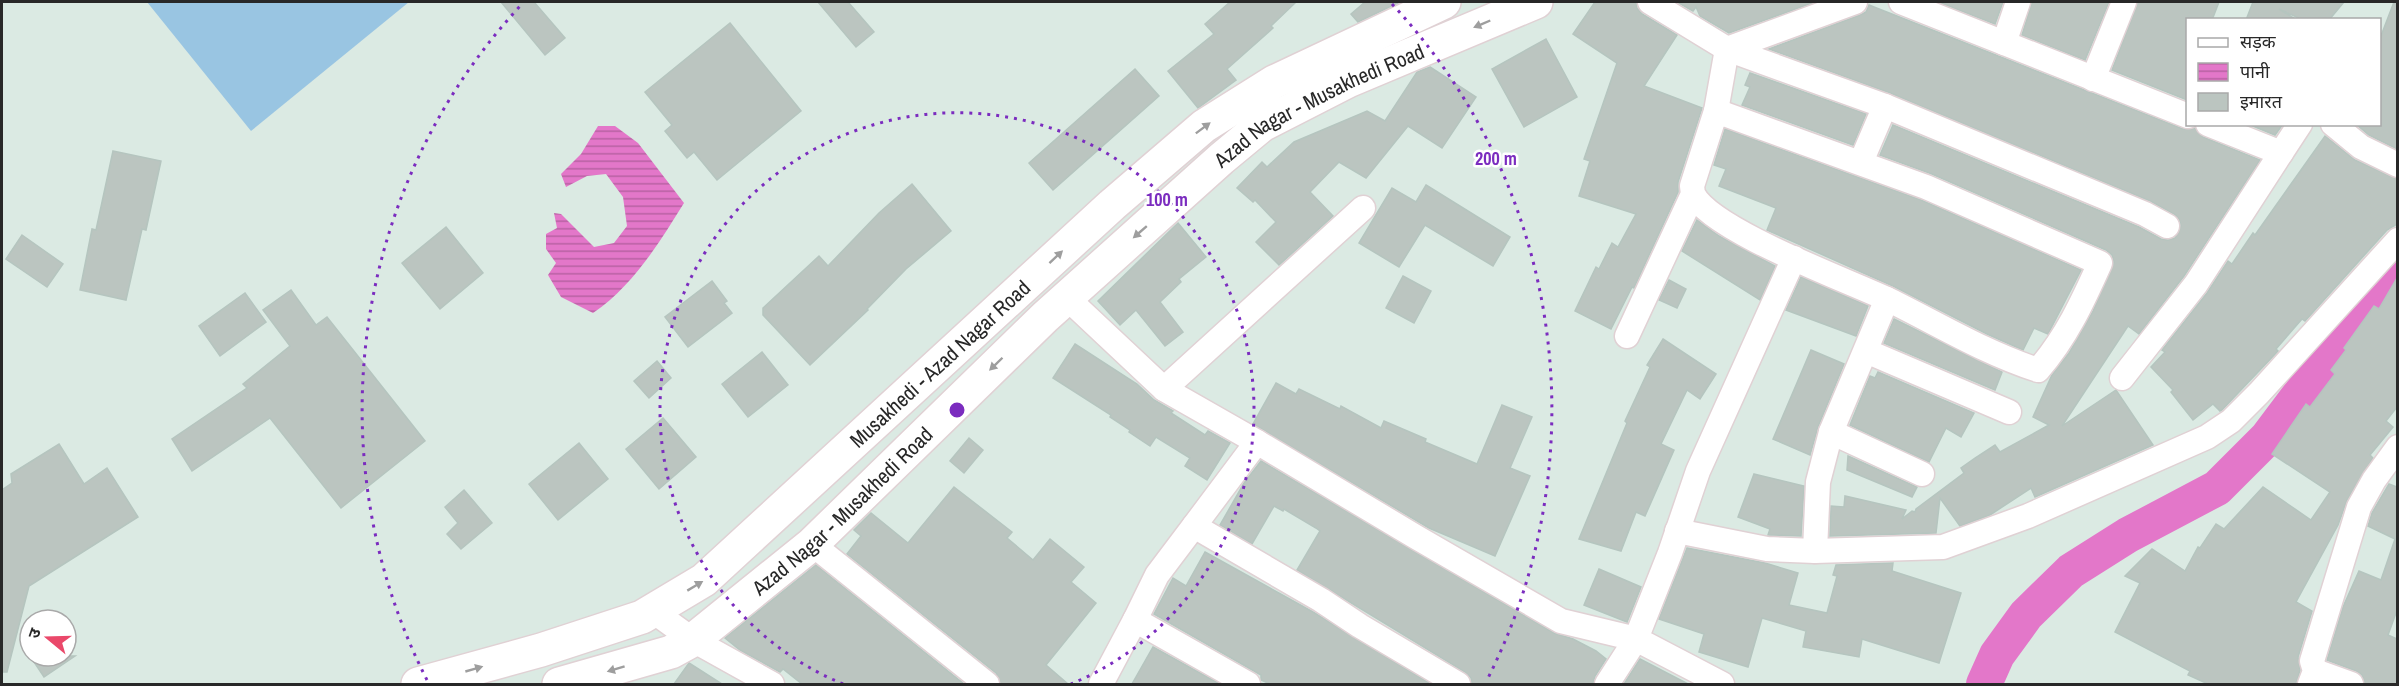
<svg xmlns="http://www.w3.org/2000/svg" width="2399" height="686" font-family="'Archivo Narrow','Noto Sans Devanagari',sans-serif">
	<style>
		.pitch { fill: #99c5e2 }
		.water { fill: url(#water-rules) }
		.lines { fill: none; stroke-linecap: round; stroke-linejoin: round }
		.river { stroke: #e377c9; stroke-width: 36 }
		.building { fill: #bbc5c0; stroke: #b5c5bf; stroke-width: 1.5 }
		.street-casing { stroke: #e0d1d4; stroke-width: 27 }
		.secondary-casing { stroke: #e0d1d4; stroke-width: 36 }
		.street { stroke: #fff; stroke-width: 24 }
		.secondary { stroke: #fff; stroke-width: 33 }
		.oneway { fill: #9e9e9e }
		.ring { fill: none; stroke: #7b2cbf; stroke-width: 3; stroke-dasharray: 3 6 }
		.labels { text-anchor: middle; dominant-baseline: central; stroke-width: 5; stroke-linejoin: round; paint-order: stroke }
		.street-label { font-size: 21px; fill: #282828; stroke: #fff }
		.centre { fill: #7b2cbf; stroke: #fff; stroke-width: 3 }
		.ring-label { font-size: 18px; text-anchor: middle; font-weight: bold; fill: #7b2cbf; stroke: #fff; stroke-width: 5; stroke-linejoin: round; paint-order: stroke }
	</style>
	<defs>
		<pattern id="water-rules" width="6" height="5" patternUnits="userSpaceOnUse" patternTransform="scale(1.5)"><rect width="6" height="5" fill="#e377c9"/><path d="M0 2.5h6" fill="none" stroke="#b862a3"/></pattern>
	</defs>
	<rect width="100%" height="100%" fill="#dbeae3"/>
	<polygon class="pitch" points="147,2 409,2 251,131"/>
	<path class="water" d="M598,126H615L638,143L684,203C659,243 633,286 593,313L561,297L548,275L556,263L546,249V234L557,228L554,213L561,214L594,247L614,243L627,226L623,197L606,174L587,176L566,187L561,174L581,154Z"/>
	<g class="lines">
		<polyline class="river" points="1984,684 1997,655 2026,615 2071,571 2128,535 2217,488 2267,438 2313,377 2341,330 2376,288 2398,273"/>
	</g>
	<g class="building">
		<polygon points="501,2 534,2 565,38 545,55"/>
		<polygon points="818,2 848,2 874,32 856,47"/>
		<polygon points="1230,2 1296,2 1271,26 1273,28 1227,69 1236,80 1198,108 1168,71 1214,34 1205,24"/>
		<polygon points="1365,2 1400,2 1358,22 1351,14"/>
		<polygon points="1595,2 1636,2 1637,8 1642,14 1677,35 1644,86 1702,108 1678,182 1678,192 1634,288 1632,287 1611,329 1575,311 1596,267 1599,269 1612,243 1618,247 1636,214 1579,196 1590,161 1584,159 1617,63 1573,34"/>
		<polygon points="1677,2 1815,2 1729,33 1700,16 1696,7 1693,11"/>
		<polygon points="1938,2 2003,2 1995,24"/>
		<polygon points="2032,2 2109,2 2085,60 2022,35"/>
		<polygon points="2138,2 2219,2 2212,20 2187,20 2187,100 2112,70"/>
		<polygon points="2253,2 2344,2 2329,20 2303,20 2279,9 2297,20 2246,20"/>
		<polygon points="2394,2 2397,2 2397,149 2369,135 2356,124 2379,124 2379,41"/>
		<polygon points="1869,5 2183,129 2195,128 2203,137 2260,160 2184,276 2139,334 2128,326 2062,426 2116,390 2153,445 2035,497 2031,488 1990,515 1960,526 1940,498 1936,533 1830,536 1831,506 1844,507 1845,496 1906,510 1902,519 1912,511 1915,512 1916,509 1964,473 1961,468 1975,458 1995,445 2000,452 2049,425 2033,417 2052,375 2069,353 2093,311 2114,262 2112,255 2106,250 1932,174 1880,155 1893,125 2139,227 2161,239 2168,240 2175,238 2181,226 2179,219 2174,214 2150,201 1890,93 1769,49 1860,15 1866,12"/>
		<polygon points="730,23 801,111 717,180 694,152 687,158 665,131 672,125 645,92"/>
		<polygon points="1546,39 1577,97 1524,127 1492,69"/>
		<polygon points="1430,67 1476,97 1442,148 1408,126 1366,178 1339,162 1310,192 1333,216 1279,265 1256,242 1276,222 1255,200 1253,202 1237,188 1262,162 1267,167 1294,142 1367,111 1385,121 1417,72"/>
		<polygon points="1135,69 1159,96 1053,190 1029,163"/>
		<polygon points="1750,73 1866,114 1853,145 1742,105 1750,87 1745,85"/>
		<polygon points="2248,124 2283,124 2275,135"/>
		<polygon points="1725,129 1921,200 2081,270 2048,334 2034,328 2023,350 1987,334 1895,287 1767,230 1776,208 1719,186 1726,169 1714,165"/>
		<polygon points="2325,136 2355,160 2397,179 2397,224 2387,230 2305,321 2302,319 2276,349 2278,351 2222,410 2220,411 2213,404 2193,420 2171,392 2173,390 2151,367 2165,352 2162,350 2207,293 2228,261 2232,264 2253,233 2255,235"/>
		<polygon points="113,151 161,161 146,230 142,229 126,300 80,290 92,229 96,230"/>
		<polygon points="912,184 951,231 906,269 867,309 868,310 810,365 763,315 763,308 819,256 828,266 879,213"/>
		<polygon points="1426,185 1510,237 1493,266 1425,225 1399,267 1359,243 1392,188 1416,202"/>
		<polygon points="1697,220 1719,236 1775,266 1760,300 1682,251"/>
		<polygon points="1178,223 1206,257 1179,279 1181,282 1160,302 1183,332 1165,346 1136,310 1120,325 1098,301"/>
		<polygon points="446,227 483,273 440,309 402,263"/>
		<polygon points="22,235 63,264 47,287 6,259"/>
		<polygon points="1403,276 1431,291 1414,323 1386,308"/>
		<polygon points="1801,277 1868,306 1856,336 1786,310"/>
		<polygon points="2397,278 2397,407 2386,421 2393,427 2370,455 2373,458 2347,500 2338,525 2296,602 2312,611 2298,657 2300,670 2296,684 2208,684 2188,675 2190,671 2115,632 2140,583 2125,576 2152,549 2185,571 2198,547 2200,548 2216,524 2224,529 2263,487 2311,520 2330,492 2272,454 2306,404 2310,407 2335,374 2331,370 2346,350 2344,348 2374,306 2379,309"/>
		<polygon points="1669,280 1686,289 1677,308 1659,300"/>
		<polygon points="712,281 727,301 724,303 732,313 688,347 665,317"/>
		<polygon points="291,290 316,325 327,317 425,441 341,508 270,418 192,471 172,439 247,388 243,384 290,346 263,310"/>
		<polygon points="245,293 266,322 220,356 199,326"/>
		<polygon points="1894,319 2002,372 1995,390 1884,343"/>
		<polygon points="1663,339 1716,374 1700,399 1687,390 1661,444 1674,450 1645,516 1636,512 1621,551 1579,539 1627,423 1625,421 1650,367 1647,365"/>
		<polygon points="1075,344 1137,384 1154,400 1173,411 1171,413 1205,435 1208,431 1230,443 1207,480 1185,466 1190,458 1156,437 1150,446 1129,432 1130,430 1110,417 1111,415 1053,378"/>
		<polygon points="1811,350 1844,364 1818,427 1810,455 1773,439"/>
		<polygon points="762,352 788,385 748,417 722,384"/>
		<polygon points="657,361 671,378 649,398 634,381"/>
		<polygon points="1878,372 1974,413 1961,437 1946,428 1929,462 1850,425 1870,376 1875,378"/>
		<polygon points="1276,383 1296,394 1299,389 1340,409 1341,406 1381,428 1384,421 1426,439 1425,442 1477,464 1502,405 1532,417 1510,468 1530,476 1495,556 1429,528 1253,424"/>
		<polygon points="663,418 696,457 659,489 626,449"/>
		<polygon points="969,438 983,450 964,473 950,461"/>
		<polygon points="579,443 608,479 558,520 529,484"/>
		<polygon points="59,444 84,484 107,468 138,517 29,586 7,672 2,672 2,490 12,483 11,474"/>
		<polygon points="1848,456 1917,487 1912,497 1847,470"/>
		<polygon points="1261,461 1554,633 1573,639 1596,651 1606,659 1595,676 1593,684 1472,684 1471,678 1465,672 1297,570 1320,531 1316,528 1284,509 1283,511 1274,506 1252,544 1220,525 1244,483"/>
		<polygon points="1754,474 1804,486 1801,536 1768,535 1770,529 1738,517"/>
		<polygon points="2389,484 2397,487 2397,610 2388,635 2397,639 2397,684 2365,684 2362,675 2356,671 2327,660 2343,607 2359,571 2381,580 2395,539 2368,526 2372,513"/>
		<polygon points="954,487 1012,532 1007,538 1033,560 1050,539 1084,567 1071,582 1096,603 1046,665 1068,684 1001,684 996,673 847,554 861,536 854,530 871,513 908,543"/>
		<polygon points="464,490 492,523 461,549 447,534 458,523 445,507"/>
		<polygon points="1687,548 1765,563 1798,573 1789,605 1827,613 1837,576 1833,575 1836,565 1893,563 1892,571 1961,593 1939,663 1862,639 1859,657 1803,647 1806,631 1762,618 1748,667 1699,652 1704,634 1659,619"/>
		<polygon points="1205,552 1313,612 1431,684 1270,684 1261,680 1261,675 1154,614 1173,578 1186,586"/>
		<polygon points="816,565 964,684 802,684 783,669 780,672 740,650 725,638"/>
		<polygon points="1599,569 1641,587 1627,622 1584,605"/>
		<polygon points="1153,647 1220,684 1132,684"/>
		<polygon points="30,656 75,656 44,677"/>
		<polygon points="1640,659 1688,684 1624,684"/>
		<polygon points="689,663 722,684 674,684"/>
	</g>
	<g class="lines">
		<defs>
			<g id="street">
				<polyline points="1650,2 1727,49 1885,106 1861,162"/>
				<polyline points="1901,2 2188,116"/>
				<polyline points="2004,43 2018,2"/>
				<polyline points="2093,79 2124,2"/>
				<polyline points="1885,106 2145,214 2167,226"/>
				<polyline points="1716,111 1727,49 1855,2"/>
				<polyline points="2333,124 2361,147 2398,165"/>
				<polyline points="2281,153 2300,124"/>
				<polyline points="1066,297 1164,389 1257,442"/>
				<path d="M1627,336L1693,194L1692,186L1716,111L1926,187L2100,263C2083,301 2066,338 2038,370C1985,353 1938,324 1889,300C1847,280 1712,231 1693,194"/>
				<polyline points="1866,351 2009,412"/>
				<polyline points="2122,378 2196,284 2281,153 2208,124"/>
				<polyline points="1164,389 1363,208"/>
				<polyline points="1831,432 1922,474"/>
				<polyline points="1194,526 1257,442 1416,537 1561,621 1636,639 1607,684"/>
				<polyline points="1677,531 1767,549 1815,551 1943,547 2028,516 2207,437 2231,421 2259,393 2398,240"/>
				<polyline points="812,544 987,684"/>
				<polyline points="1815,551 1818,482 1831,432 1887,299"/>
				<polyline points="653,611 693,640 772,684"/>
				<polyline points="1135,620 1157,575 1194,526 1321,600 1360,626 1458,684"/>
				<polyline points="2315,671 2351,684"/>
				<polyline points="1101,684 1135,620 1248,684"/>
				<polyline points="1722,684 1636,639 1670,553 1698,471 1794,258"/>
				<polyline points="2310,684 2315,671 2312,661 2359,507 2374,480 2398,447"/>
			</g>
			<g id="secondary">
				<path id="s1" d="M418,684L541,650L642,617L704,580L1112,205L1204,126L1274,82L1444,2"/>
				<path id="s2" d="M559,684L671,652L693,640L812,544L1045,317L1221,159L1262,125L1348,81L1536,2"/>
			</g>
		</defs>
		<use href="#street" class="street-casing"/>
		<use href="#secondary" class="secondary-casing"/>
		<use href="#street" class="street"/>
		<use href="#secondary" class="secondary"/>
	</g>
	<defs><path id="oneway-solid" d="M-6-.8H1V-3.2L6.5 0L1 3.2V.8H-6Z" transform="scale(1.5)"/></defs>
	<g class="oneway">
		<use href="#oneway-solid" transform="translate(1482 24) rotate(157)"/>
		<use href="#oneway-solid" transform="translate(1203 128) rotate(-37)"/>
		<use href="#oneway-solid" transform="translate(1140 232) rotate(139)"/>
		<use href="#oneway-solid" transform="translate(1056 257) rotate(-43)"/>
		<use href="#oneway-solid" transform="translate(996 364) rotate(136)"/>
		<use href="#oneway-solid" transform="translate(695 586) rotate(-31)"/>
		<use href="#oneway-solid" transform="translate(474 669) rotate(-16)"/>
		<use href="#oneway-solid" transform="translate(616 669) rotate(163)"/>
	</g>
	<g class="ring">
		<path d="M843 684A297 297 0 1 1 1071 684"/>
		<path d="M427 680A595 595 0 0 1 522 4M1392 4A595 595 0 0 1 1487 680"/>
	</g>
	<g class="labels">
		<g class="street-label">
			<text stroke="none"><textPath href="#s2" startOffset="969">Azad Nagar - Musakhedi Road</textPath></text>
			<text stroke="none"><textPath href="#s1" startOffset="626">Musakhedi - Azad Nagar Road</textPath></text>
			<text stroke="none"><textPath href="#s2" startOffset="339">Azad Nagar - Musakhedi Road</textPath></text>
		</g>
	</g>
	<circle cx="957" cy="410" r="9" class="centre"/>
	<g class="ring-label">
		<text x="1496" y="165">200 m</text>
		<text x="1167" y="206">100 m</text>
	</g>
	<rect width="2399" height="686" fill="none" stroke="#282828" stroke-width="6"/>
	<rect x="2186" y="18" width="195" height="108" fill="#ffffff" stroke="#a9a9a9" stroke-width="1.5"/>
	<rect x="2198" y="38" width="30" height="9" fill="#ffffff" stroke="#a9a9a9" stroke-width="1.5"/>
	<text x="2240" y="48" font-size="18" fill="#282828">सड़क</text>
	<rect x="2198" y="63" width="30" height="18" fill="url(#water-rules)" stroke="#a9a9a9" stroke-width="1.5"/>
	<text x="2240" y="78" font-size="18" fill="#282828">पानी</text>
	<rect x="2198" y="93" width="30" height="18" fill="#bbc5c0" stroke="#a9a9a9" stroke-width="1.5"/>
	<text x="2240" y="108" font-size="18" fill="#282828">इमारत</text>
	<g transform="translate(48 638) rotate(289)"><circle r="28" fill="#ffffff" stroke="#a9a9a9" stroke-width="1.5"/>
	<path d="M0-4.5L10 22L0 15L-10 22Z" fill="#ea486a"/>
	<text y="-9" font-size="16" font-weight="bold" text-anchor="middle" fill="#282828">उ</text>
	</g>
</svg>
